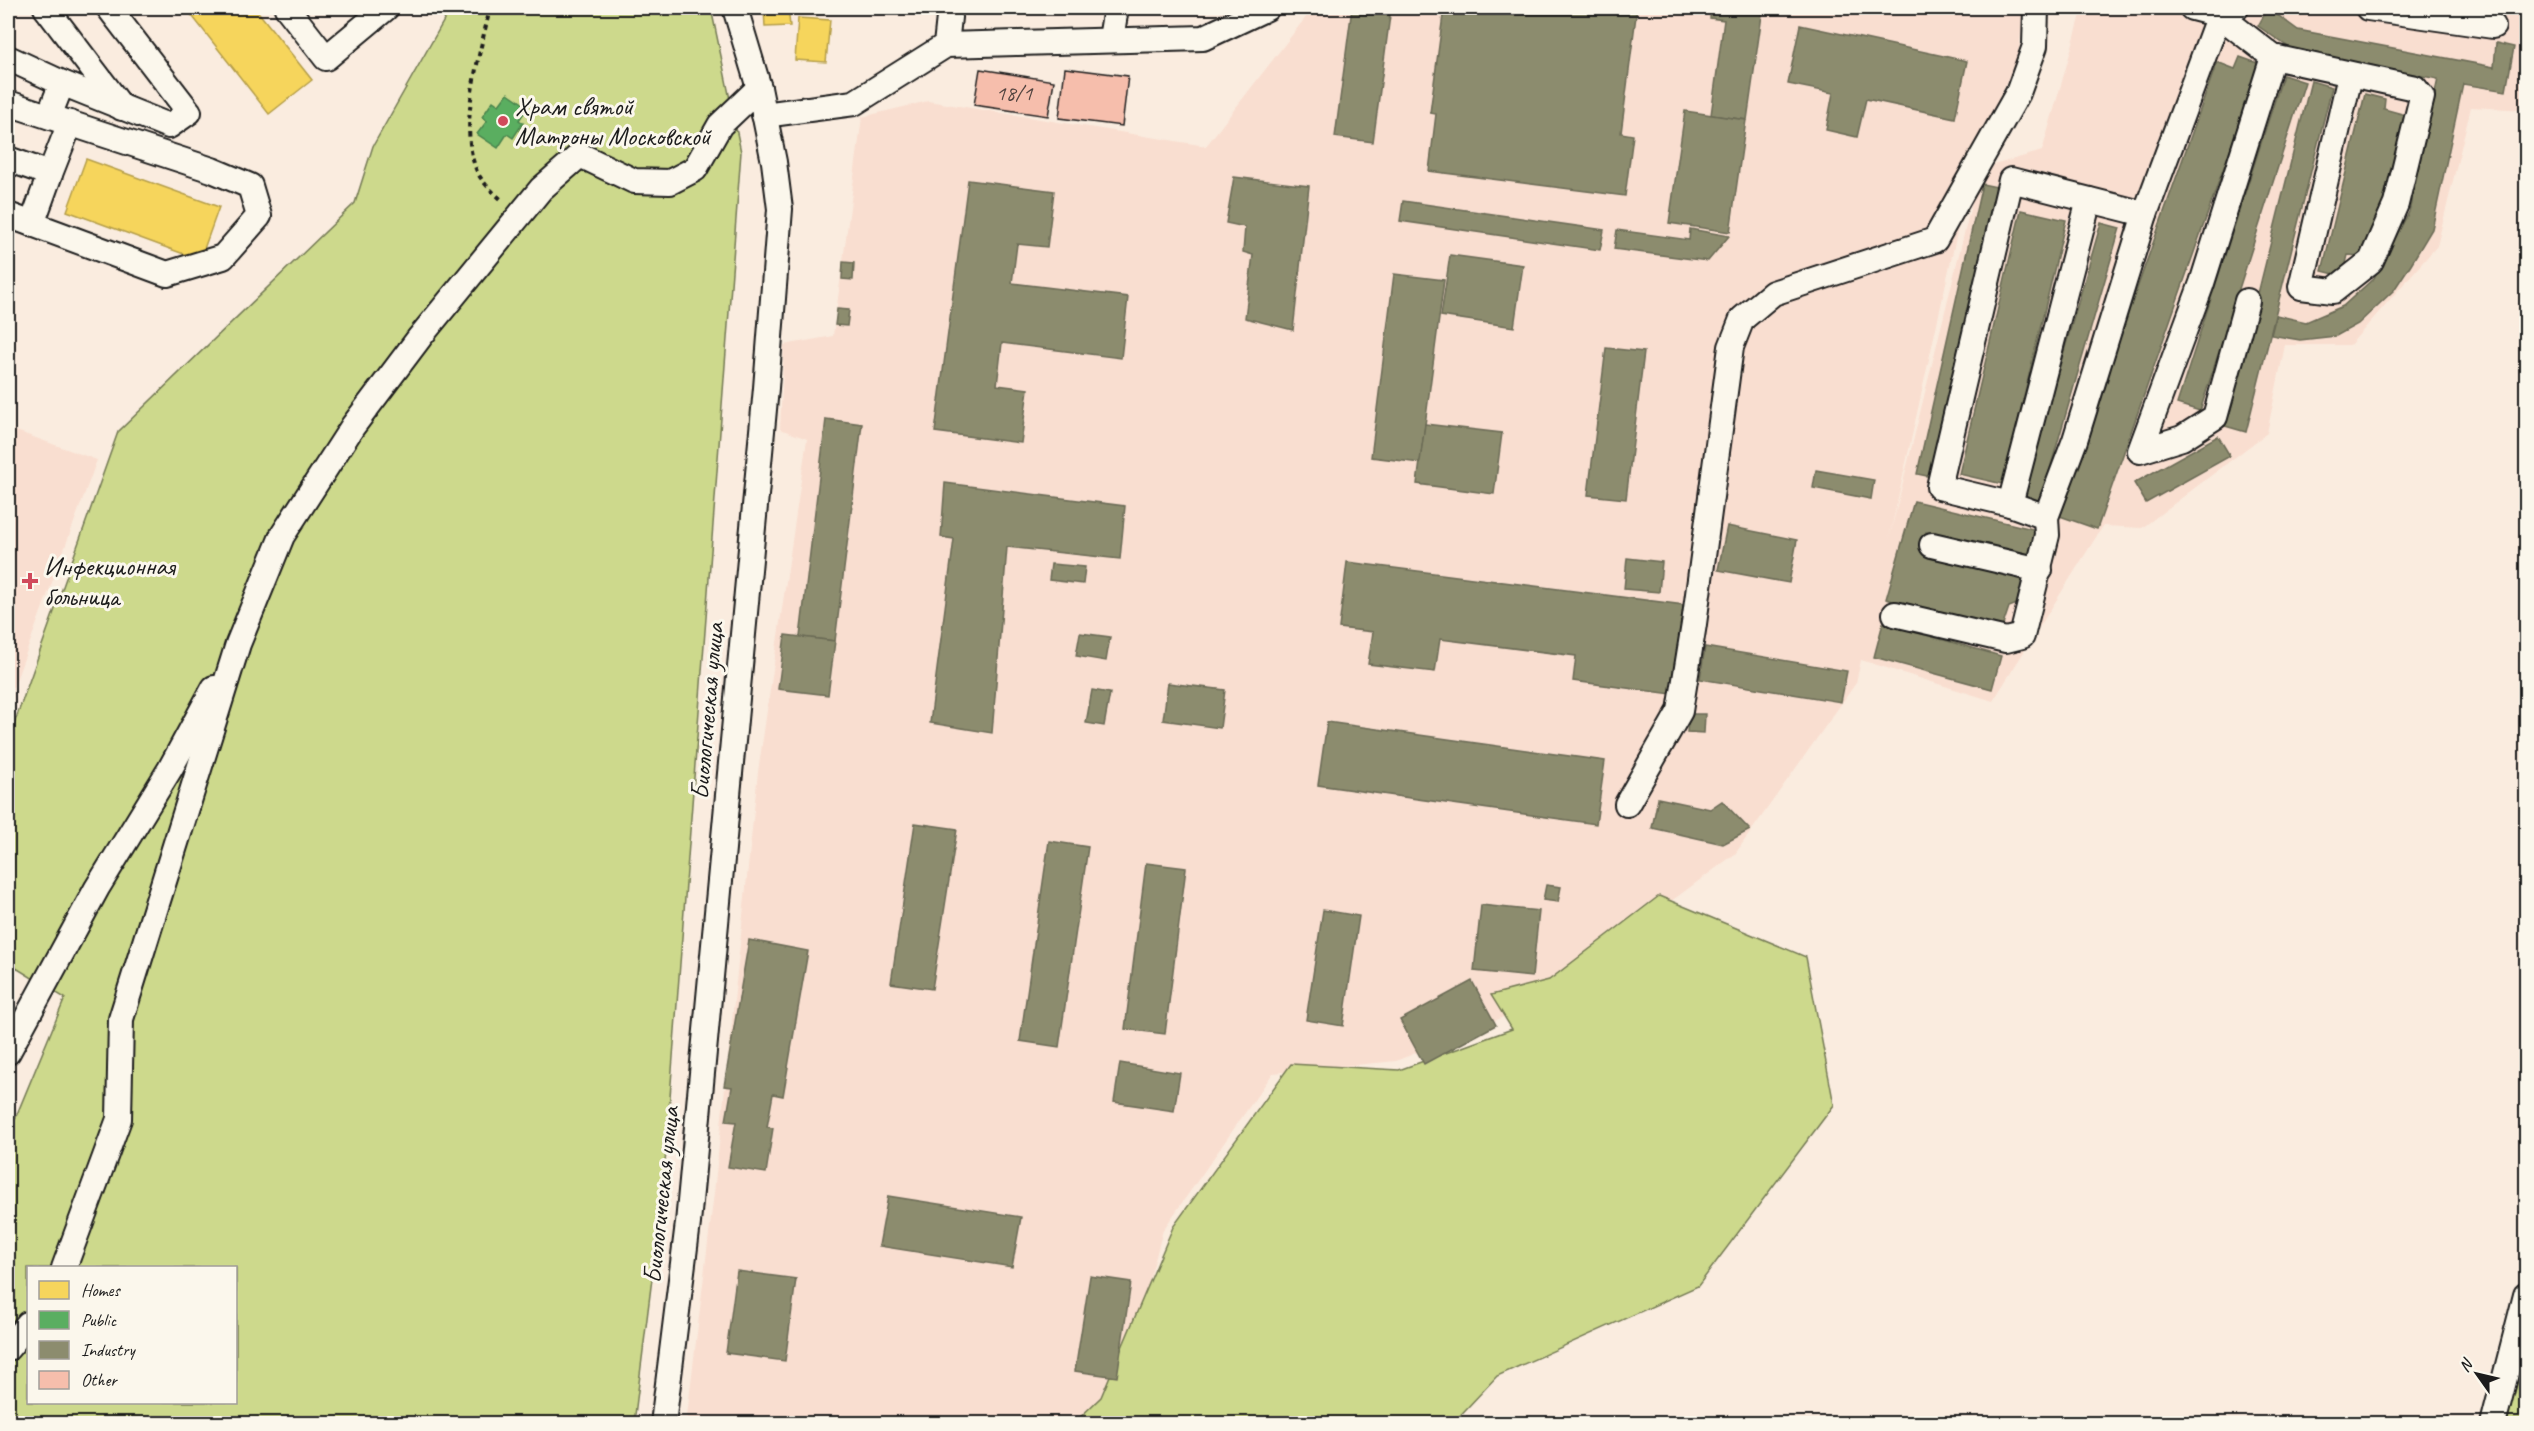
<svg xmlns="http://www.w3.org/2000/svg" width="2534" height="1431" font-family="Caveat,sans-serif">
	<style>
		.built { fill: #f9ded0 }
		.green { fill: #cdd98c; stroke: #747a54; stroke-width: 1.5; fill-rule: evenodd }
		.homes { fill: #f6d55c; stroke: #b59e49; stroke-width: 1.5 }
		.public { fill: #5aae61; stroke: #47824c; stroke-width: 1.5 }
		.industry { fill: #8c8c6e; stroke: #6a6a55; stroke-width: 1.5 }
		.building { fill: #f6beac; stroke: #1c1c1c; stroke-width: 1.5 }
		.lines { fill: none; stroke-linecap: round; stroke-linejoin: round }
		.minor-casing { stroke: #1c1c1c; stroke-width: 28 }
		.path { stroke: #1c1c1c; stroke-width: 4; stroke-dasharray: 4.5 4.5; stroke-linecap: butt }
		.minor { stroke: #fbf7ec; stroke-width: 24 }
		.poi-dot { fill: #d1495b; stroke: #fbf7ec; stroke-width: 2 }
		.labels { text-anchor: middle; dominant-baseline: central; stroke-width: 6; stroke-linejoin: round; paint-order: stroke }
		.number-label { font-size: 22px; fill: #524440 }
		.poi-label { font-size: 26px; fill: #1c1c1c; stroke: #fbf7ec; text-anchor: start }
		.street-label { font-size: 26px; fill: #1c1c1c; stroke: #fbf7ec }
	</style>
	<rect width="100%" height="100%" fill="#faecdf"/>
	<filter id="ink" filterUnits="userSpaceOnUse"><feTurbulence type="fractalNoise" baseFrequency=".0167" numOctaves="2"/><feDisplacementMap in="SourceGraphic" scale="12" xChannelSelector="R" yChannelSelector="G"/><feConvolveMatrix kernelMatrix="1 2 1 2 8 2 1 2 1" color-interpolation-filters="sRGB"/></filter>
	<g filter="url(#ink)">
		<g class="built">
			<polygon points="1313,8 2023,8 2019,55 1975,152 1889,539 1980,169 2042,151 2083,8 2526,10 2526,110 2471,107 2437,246 2350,345 2285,345 2267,433 2142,528 2103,526 1993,701 1861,660 1856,683 1735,854 1528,1007 1396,1061 1273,1073 1163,1230 1116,1406 1093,1423 686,1424 714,1193 758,772 807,439 780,429 784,345 833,336 862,117 928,101 1206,146"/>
			<polygon points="8,428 97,460 8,702"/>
		</g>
		<g class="green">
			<path d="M451,8H711L741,152L663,1190L634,1423H8V1136L65,998L8,963V741L118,432L355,203L373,146ZM28,1268H236V1402H28Z"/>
			<polygon points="1659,896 1806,957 1834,1105 1698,1286 1497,1376 1453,1423 1073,1424 1101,1397 1173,1227 1291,1064 1399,1070 1512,1029 1491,995 1549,980"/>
			<polygon points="2526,1334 2526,1423 2500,1423"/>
		</g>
		<g class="homes">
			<polygon points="186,8 255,8 312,80 269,114"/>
			<polygon points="764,8 788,8 790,26 765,27"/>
			<polygon points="798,18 830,20 826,62 795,60"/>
			<polygon points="86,159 219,207 200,260 67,211"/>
		</g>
		<polygon class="public" points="508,93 528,107 519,120 523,123 513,138 507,134 498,148 477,134 487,121 482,117 493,101 499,105"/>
		<g class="industry">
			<polygon points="1352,8 1391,8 1373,142 1335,137"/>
			<polygon points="1444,8 1637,8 1621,133 1633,135 1625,196 1429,171 1436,114 1430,113"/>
			<polygon points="1711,8 1763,8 1747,120 1711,115 1724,20 1710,18"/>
			<polygon points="2268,8 2298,30 2494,67 2496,43 2514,47 2506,91 2463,84 2432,229 2411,264 2394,290 2358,324 2336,336 2300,340 2271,335 2276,315 2306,322 2343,306 2374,278 2409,212 2438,79 2294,51 2258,26"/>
			<polygon points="1800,25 1967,61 1955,118 1866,99 1857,137 1826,130 1833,93 1788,84"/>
			<polygon points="2240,57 2260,64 2097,529 2057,515 2217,62 2235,69"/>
			<polygon points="2283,75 2305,82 2200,411 2177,404"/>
			<polygon points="2311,81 2332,87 2246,432 2225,426"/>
			<polygon points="2365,94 2385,99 2384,109 2406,115 2378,223 2362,256 2348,255 2343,276 2322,271"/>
			<polygon points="1685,111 1746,120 1730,232 1669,223"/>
			<polygon points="1234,177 1309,186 1293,330 1245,318 1253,255 1243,252 1245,227 1226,223"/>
			<polygon points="968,180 1054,191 1047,247 1017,244 1012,283 1128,297 1121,358 1002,343 997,385 1028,389 1021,443 935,432"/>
			<polygon points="1982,184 1997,187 1932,477 1917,474"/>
			<polygon points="1403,201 1604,230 1600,250 1400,221"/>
			<polygon points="2021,210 2066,220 2003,484 1959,474"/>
			<polygon points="2101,223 2120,228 2040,503 2022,497"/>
			<polygon points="1690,229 1729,236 1708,261 1614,249 1617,230 1689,240"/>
			<polygon points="1450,255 1523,265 1514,327 1441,316"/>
			<polygon points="843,262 854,263 853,280 842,279"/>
			<polygon points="1394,274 1444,280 1420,463 1371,457"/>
			<polygon points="837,309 849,310 847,326 835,325"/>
			<polygon points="1606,348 1644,352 1626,499 1588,495"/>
			<polygon points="826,419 862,424 835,641 800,637"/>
			<polygon points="1425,424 1502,433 1494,494 1417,484"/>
			<polygon points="2218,436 2230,456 2146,503 2134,483"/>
			<polygon points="1816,470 1874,480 1871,499 1813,488"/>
			<polygon points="945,483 1125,506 1120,559 1007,547 992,733 930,723 954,539 941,537"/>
			<polygon points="1914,501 2037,530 2032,558 1926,532 1921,552 2022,578 2017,604 2009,607 2001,631 1886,599"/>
			<polygon points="1727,526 1797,540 1789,583 1718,570"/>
			<polygon points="1627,558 1662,562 1659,592 1624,589"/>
			<polygon points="1347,562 1684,605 1672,694 1573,681 1576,656 1440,639 1435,672 1368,664 1373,632 1339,628"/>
			<polygon points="1051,564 1085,567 1083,584 1049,580"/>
			<polygon points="1883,623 2001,656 1992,689 1874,657"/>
			<polygon points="1080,633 1110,637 1106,661 1076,656"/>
			<polygon points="785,635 835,641 828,695 778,689"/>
			<polygon points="1705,647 1847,671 1841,702 1700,679"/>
			<polygon points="1168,683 1225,690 1220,728 1163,720"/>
			<polygon points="1092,690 1110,693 1104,726 1086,723"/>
			<polygon points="1689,714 1705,714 1704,733 1687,732"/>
			<polygon points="1327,722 1605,761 1596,824 1318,785"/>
			<polygon points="1658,798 1710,809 1722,801 1750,830 1723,844 1652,828"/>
			<polygon points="915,823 957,829 932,989 891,983"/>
			<polygon points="1049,841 1088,847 1059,1047 1020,1041"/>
			<polygon points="1146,863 1186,868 1165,1034 1125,1029"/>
			<polygon points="1546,885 1561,887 1558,902 1543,900"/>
			<polygon points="1481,905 1539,911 1532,977 1474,971"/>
			<polygon points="1323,910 1359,916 1343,1026 1306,1020"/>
			<polygon points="749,940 808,951 783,1096 773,1094 767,1127 773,1128 766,1173 728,1167 736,1122 726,1121 732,1087 724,1086"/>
			<polygon points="1472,981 1496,1025 1424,1064 1400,1020"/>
			<polygon points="1120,1063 1180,1073 1174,1111 1114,1102"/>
			<polygon points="888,1196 1021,1217 1012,1267 879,1246"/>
			<polygon points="737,1271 796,1279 785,1361 726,1353"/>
			<polygon points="1090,1276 1131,1282 1117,1377 1075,1371"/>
		</g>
		<g class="building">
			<polygon points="1065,68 1128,76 1122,126 1059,118"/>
			<polygon points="980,69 1054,81 1048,116 974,105"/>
		</g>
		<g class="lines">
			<defs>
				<g id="minor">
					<polyline points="46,8 122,108"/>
					<polyline points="287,8 326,58 386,8"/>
					<polyline points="2192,8 2219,15 2273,57 2415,88 2422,97 2396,204 2371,261 2333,291 2301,287 2350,76"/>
					<polyline points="2368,8 2493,26"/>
					<polyline points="1111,39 1116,8"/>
					<polyline points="946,45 950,8"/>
					<polyline points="8,58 62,83 49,116"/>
					<polyline points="62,83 169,126 189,112 109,8"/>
					<polyline points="8,103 212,170 250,186 259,216 223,257 167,274 8,215"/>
					<polyline points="764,115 854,103 946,45 1203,38 1267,8"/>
					<polyline points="8,159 50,174 32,224"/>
					<polyline points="50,174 70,123"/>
					<polyline points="2247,301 2215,417 2182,438 2140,451 2202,283 2273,57"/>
					<polyline points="2010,504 2089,200"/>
					<polyline points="2046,517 2010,504 1939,487 2011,180 2145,214"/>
					<polyline points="1932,545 2040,570"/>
					<polyline points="1895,614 2006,640 2022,636 2047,535 2046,517 2075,440 2145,214 2219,15 2236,8"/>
					<polyline points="1627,804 1680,711 1694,624 1731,347 1742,319 1773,293 1935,240 2018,93 2035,46 2036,8"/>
					<polyline points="8,1052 97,888 170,769 214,688"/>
					<polyline points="64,1268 119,1119 121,1019 238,644 282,536 353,426 420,337 541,189 580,155 634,181 670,182 695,169 720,125 759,88"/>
					<polyline points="8,1348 28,1324"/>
					<polyline points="663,1424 688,1223 766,388 780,209 774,162 759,88 735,8"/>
					<polyline points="2493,1424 2526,1295"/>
				</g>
			</defs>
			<use href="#minor" class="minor-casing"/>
			<path class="path" d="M490,8C480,54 458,123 476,169C481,182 493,192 503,201"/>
			<use href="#minor" class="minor"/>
		</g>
	</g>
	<g class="poi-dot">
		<circle cx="503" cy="121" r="6"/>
		<path d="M27 572h6v6h6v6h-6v6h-6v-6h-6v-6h6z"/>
	</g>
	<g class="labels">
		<g class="number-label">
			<text x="1014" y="93">18/1</text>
		</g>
		<g class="poi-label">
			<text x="515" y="106">Храм святой<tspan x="515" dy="30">Матроны Московской</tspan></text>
			<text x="44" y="566">Инфекционная<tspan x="44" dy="30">больница</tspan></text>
		</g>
		<g class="street-label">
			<text transform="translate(707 711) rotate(-85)">Биологическая улица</text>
			<text transform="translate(661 1195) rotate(-84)">Биологическая улица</text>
		</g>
	</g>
	<rect width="2534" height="1431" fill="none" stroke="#fbf7ec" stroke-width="30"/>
	<rect x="15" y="15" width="2504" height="1401" fill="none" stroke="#1c1c1c" stroke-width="2" filter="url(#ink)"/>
	<rect x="27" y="1266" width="210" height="138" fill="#fbf7ec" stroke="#a29f99" stroke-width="1.5"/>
	<rect x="39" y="1281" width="30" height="18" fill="#f6d55c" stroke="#a29f99" stroke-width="1.5"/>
	<text x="81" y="1296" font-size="18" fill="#1c1c1c">Homes</text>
	<rect x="39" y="1311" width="30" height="18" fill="#5aae61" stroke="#a29f99" stroke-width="1.5"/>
	<text x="81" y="1326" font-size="18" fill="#1c1c1c">Public</text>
	<rect x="39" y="1341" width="30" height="18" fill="#8c8c6e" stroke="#a29f99" stroke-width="1.5"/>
	<text x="81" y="1356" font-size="18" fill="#1c1c1c">Industry</text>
	<rect x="39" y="1371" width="30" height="18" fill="#f6beac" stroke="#a29f99" stroke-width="1.5"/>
	<text x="81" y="1386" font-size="18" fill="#1c1c1c">Other</text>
	<g transform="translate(2477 1374) rotate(304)" stroke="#fbf7ec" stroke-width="4.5" paint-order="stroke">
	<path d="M0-4.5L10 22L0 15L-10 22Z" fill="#1c1c1c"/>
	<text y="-9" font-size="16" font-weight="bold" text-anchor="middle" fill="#1c1c1c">N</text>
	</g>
</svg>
